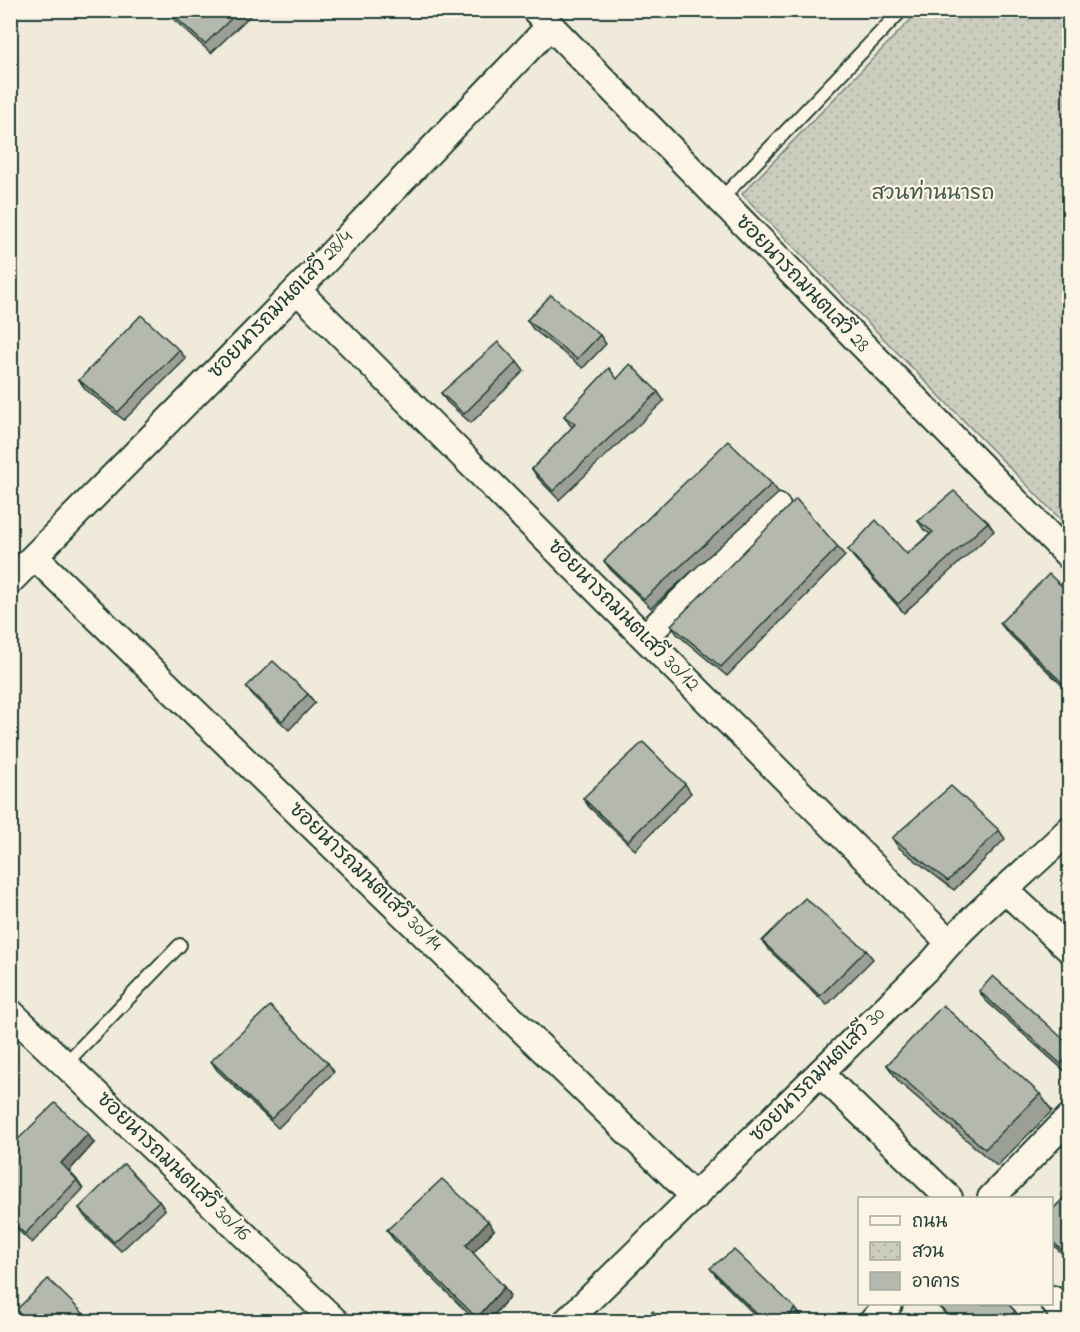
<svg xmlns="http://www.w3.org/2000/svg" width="1080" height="1332" font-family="'Indie Flower','Playpen Sans Thai',sans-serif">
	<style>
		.park { fill: url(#park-dots); stroke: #76857a; stroke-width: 1.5 }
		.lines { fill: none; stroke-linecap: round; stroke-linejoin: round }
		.lane-casing { stroke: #1f3d34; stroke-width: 16 }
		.street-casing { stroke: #1f3d34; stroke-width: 30 }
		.lane { stroke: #fcf5e5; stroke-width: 12 }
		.street { stroke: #fcf5e5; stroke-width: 26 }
		.wall { fill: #9c9f95; stroke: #1f3d34; stroke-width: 1.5 }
		.shaded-wall { fill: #7f8279; stroke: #1f3d34; stroke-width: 1.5 }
		.building { fill: #b5b9ad; stroke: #1f3d34; stroke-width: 1.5 }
		.labels { text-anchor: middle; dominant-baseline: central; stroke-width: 4.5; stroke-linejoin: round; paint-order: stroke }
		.park-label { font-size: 21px; fill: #425a50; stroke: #fcf5e5 }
		.street-label { font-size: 21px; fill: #1f3d34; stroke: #fcf5e5 }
	</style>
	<defs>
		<pattern id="park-dots" width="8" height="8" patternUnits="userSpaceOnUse" patternTransform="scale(1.5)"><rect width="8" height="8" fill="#cccdbf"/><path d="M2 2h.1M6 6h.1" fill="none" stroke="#afb1a5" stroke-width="1.8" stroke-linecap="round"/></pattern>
	</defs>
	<rect width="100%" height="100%" fill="#efeada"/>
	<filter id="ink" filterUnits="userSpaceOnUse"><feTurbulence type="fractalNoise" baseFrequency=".0167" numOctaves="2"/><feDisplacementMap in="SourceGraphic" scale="12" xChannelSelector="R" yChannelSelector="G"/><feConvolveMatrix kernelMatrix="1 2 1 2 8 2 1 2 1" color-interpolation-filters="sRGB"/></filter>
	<g filter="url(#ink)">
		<polygon class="park" points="919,11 1069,11 1069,528 742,194"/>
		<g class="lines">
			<defs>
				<g id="lane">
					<polyline points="720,200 902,10"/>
					<polyline points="65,1064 180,945"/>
				</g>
				<g id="street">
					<polyline points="535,10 1070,557"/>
					<polyline points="297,290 949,942"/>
					<polyline points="35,557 695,1197"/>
					<polyline points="10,581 297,290 550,26"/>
					<polyline points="645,637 777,507"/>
					<polyline points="1005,890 1070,950"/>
					<polyline points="10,1012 336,1322"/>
					<polyline points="820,1073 949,1198"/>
					<polyline points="991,1198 1070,1117"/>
					<polyline points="1052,1299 1068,1322"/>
					<path d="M566,1322L933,962C973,913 1025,874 1070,829"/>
					<polyline points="872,1322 889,1304"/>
				</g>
			</defs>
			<use href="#lane" class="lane-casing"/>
			<use href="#street" class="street-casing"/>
			<use href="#lane" class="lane"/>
			<use href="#street" class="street"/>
		</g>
		<g class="wall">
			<polygon points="163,10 256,10 211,53"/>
			<polygon points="527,320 600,335 606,344 583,368 533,329"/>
			<polygon points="179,350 186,359 124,420 85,389 79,380"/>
			<polygon points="517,362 524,371 471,423 447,402 441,393"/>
			<polygon points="617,379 658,392 664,401 559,500 538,478 532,469 573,427 570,425 564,416"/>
			<polygon points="772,484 779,493 651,608 611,570 604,561"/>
			<polygon points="918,521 988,522 994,531 904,613 855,559 848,550 907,554 930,534 924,530"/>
			<polygon points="838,547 845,556 727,676 677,634 671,625"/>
			<polygon points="1070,594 1070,693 1007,632 1000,623"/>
			<polygon points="246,687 308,694 315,703 289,730 253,696"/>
			<polygon points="685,784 691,793 635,850 589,807 583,798"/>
			<polygon points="999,830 1005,839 954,890 898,847 892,838"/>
			<polygon points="762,941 866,950 873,959 827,1005 769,950"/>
			<polygon points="979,991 1070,1045 1070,1071 1067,1073 985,1000"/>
			<polygon points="211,1061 328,1063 334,1072 278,1128 217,1070"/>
			<polygon points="887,1065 1040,1094 1052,1111 997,1166 899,1082"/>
			<polygon points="94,1143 69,1171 77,1180 83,1189 32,1243 10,1223 10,1147"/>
			<polygon points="1070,1192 1070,1261 1052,1244 1052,1210"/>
			<polygon points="159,1201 165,1210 121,1251 85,1217 79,1208"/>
			<polygon points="387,1230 494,1230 473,1253 504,1287 510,1296 488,1322 477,1322 393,1239"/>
			<polygon points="710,1268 802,1317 799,1322 762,1322 717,1277"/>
			<polygon points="936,1304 1008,1304 1015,1311 1022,1320 1020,1322 953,1322"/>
			<polygon points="85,1315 89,1322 10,1322"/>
		</g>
		<g class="shaded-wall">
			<polygon points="88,1134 94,1143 68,1172 61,1163"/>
			<polygon points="488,1221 494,1230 472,1254 466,1245"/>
			<polygon points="504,1287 510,1296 488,1322 479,1322 477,1318"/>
			<polygon points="795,1308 802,1317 799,1322 785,1322"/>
		</g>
		<g class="building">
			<polygon points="167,10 240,10 205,44"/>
			<polygon points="551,295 600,335 577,359 527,320"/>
			<polygon points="141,315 179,350 118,412 79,380"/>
			<polygon points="498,342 517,362 464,414 441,393"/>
			<polygon points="630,364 658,392 553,491 532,469 575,424 564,416 609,368 617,379"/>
			<polygon points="728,441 772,484 644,599 604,561"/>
			<polygon points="954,491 988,522 898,604 848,550 876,520 907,554 933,532 918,521"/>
			<polygon points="796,499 838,547 721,667 671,625"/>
			<polygon points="1049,574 1070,594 1070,690 1000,623"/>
			<polygon points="273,661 308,694 282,721 246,687"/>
			<polygon points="643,742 685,784 628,841 583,798"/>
			<polygon points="951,786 999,830 948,881 892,838"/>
			<polygon points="805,898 866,950 820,996 762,941"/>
			<polygon points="993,976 1070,1045 1070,1055 1061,1064 979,991"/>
			<polygon points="943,1005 1040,1094 985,1149 887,1065"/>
			<polygon points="270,1006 328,1063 271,1119 211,1061"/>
			<polygon points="55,1103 88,1134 61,1163 77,1180 25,1234 10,1220 10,1147"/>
			<polygon points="124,1164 159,1201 114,1242 79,1208"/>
			<polygon points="442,1179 488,1221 466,1245 504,1287 477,1318 387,1230"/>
			<polygon points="1070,1192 1070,1258 1052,1241 1052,1210"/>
			<polygon points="734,1250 795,1308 785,1322 765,1322 710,1268"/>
			<polygon points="48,1279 85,1315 79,1322 10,1322 10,1316"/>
			<polygon points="938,1304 1008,1304 1015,1311 1005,1322 955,1322"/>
			<polygon points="653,1311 664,1322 642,1322"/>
		</g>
	</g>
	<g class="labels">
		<g class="park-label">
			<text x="933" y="194">สวนท่านนารถ</text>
		</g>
		<g class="street-label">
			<text transform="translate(802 284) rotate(46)">ซอยนารถมนตเสวี 28</text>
			<text transform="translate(281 305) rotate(-46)">ซอยนารถมนตเสวี 28/4</text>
			<text transform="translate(623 616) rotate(45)">ซอยนารถมนตเสวี 30/12</text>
			<text transform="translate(365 877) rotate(44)">ซอยนารถมนตเสวี 30/14</text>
			<text transform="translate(818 1075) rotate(-45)">ซอยนารถมนตเสวี 30</text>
			<text transform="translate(173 1167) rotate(44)">ซอยนารถมนตเสวี 30/16</text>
		</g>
	</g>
	<rect width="1080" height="1332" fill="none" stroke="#fcf5e5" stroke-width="36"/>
	<rect x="18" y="18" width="1044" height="1296" fill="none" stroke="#1f3d34" stroke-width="2" filter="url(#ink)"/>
	<rect x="858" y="1197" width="195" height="108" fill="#fcf5e5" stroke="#a4ab9e" stroke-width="1.5"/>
	<rect x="870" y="1216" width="30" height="9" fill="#fcf5e5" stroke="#a4ab9e" stroke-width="1.5"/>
	<text x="912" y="1227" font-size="18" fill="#1f3d34">ถนน</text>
	<rect x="870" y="1242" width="30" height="18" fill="url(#park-dots)" stroke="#a4ab9e" stroke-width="1.5"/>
	<text x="912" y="1257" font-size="18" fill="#1f3d34">สวน</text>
	<rect x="870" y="1272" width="30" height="18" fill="#b5b9ad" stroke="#a4ab9e" stroke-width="1.5"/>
	<text x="912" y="1287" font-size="18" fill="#1f3d34">อาคาร</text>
</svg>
